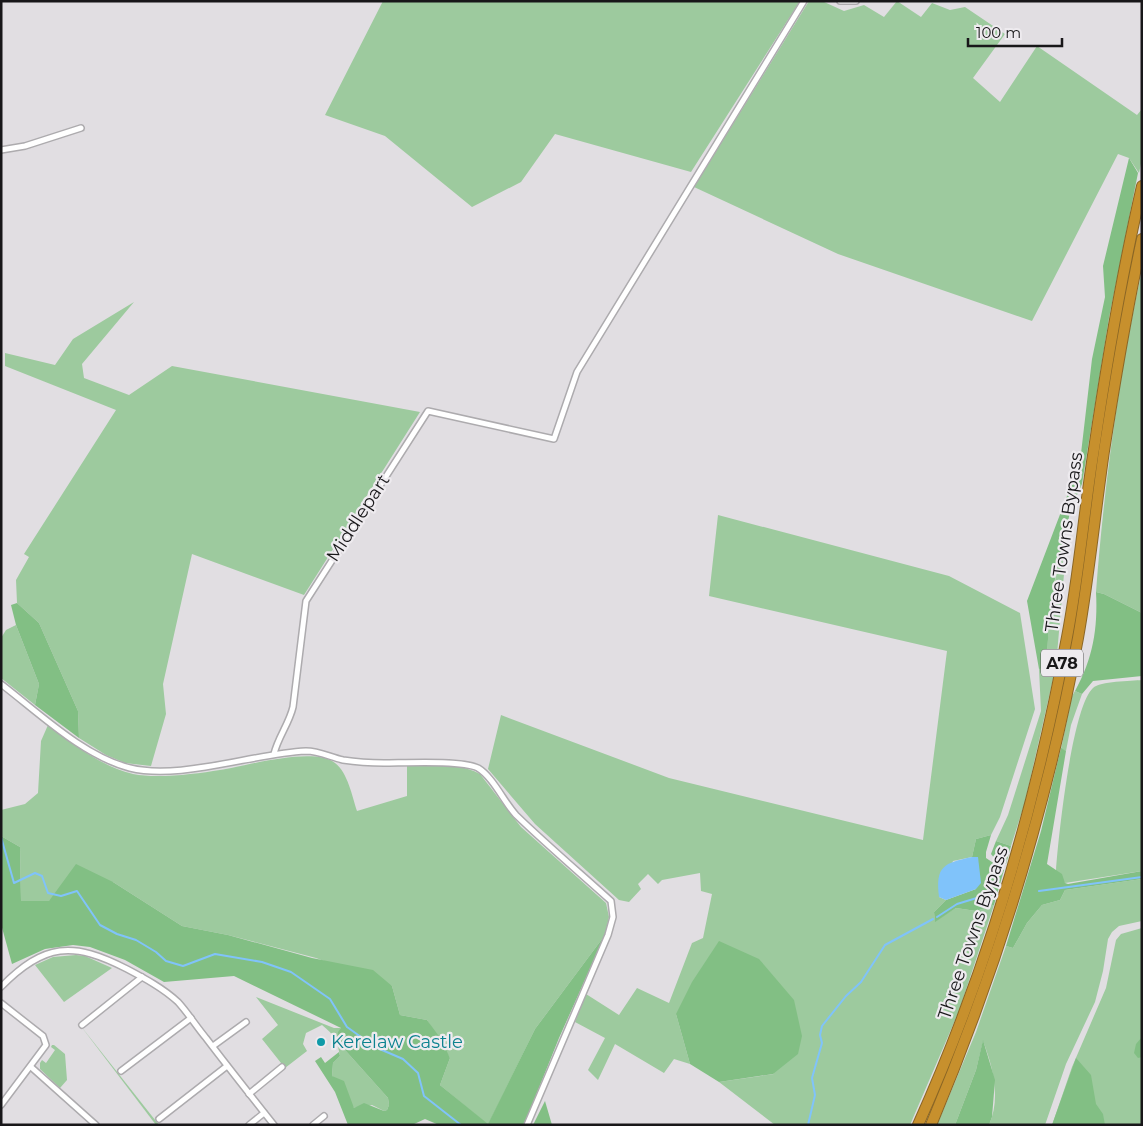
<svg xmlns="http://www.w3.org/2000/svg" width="1143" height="1126" font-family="Montserrat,sans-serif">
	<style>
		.green { fill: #9dca9e }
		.forest { fill: #82bf84 }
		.water { fill: #80c3fa }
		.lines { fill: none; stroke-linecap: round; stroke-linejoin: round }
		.stream { stroke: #80c3fa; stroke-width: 2 }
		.street-casing { stroke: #adabae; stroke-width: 8 }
		.highway-casing { stroke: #8a6626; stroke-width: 12 }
		.street { stroke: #fff; stroke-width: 5 }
		.highway { stroke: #c7902d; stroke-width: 10 }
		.culture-dot { fill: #0f9aa8; stroke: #eeebef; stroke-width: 2 }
		.labels { text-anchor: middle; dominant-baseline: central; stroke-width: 4.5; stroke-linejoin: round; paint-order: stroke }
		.shield { fill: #eeebef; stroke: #585759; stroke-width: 1 }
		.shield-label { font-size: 16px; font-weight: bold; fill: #181719 }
		.street-label { font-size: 18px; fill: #181719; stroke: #eeebef }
		.culture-label { font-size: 18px; fill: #0d838f; stroke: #eeebef; text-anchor: start }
	</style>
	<rect width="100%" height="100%" fill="#e1dee2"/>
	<g class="green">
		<polygon points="383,1 800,1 691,172 555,134 521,182 472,207 385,136 325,115"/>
		<polygon points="809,1 822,1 844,11 864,5 884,17 897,1 921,17 932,3 950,10 965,7 1005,34 973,78 1000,102 1037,46 1137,115 1142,109 1142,159 1139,173 1129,158 1118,154 1032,321 838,254 694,187"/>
		<path d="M1142,270V613L1104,594L1096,592C1104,486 1119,374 1142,270Z"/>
		<polygon points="134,302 82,364 84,378 129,395 172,366 420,412 304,595 192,554 163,684 166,714 151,766 125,763 106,755 79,738 78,711 39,623 17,603 16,580 29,557 24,554 116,410 5,366 5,353 55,365 73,339"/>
		<polygon points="718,515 949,576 1020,613 1035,709 1000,817 991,835 976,839 972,857 953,861 939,897 946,900 934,912 935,921 956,908 976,911 994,905 959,1011 910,1125 775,1125 719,1082 774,1074 676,1014 690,1064 674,1059 664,1073 615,1044 598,1080 588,1070 605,1038 575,1022 586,994 619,1015 637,988 669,1003 692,943 703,938 712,894 701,891 700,873 662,880 658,884 648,874 638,884 641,889 629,902 619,900 535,824 488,769 501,715 669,778 923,840 947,651 709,596"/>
		<polygon points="1062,554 1064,574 1056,666 1025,802 1011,846 996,841 1008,815 1041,711 1039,669 1046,667 1050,609 1058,610 1059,602 1053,588"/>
		<polygon points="16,625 39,684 35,705 1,678 1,638 6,630"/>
		<path d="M1142,680V871L1065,883L1056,871C1058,839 1072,707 1093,688C1100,681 1131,681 1142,680Z"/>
		<polygon points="1075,691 1082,694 1071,725 1066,751 1061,749 1072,696"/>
		<path d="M48,725C74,744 100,766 133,774C157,779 195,774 220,770C246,766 314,746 335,763C348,773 352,796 357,811L407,796V765C431,766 458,762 480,774L521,827L606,903L609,917L605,935L535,1029L488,1125L440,1085L450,1058L427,1020L400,1015L392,986L316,958L228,935L182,926L113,882L49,901H21L20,847L1,836V810L25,804L38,793L41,741Z"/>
		<path d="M1142,879V921L1119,926L1112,932L1108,939L1103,971L1095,1002L1066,1064L1045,1125H989C1001,1098 993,1067 983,1041L976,1070L955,1125H937L976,1032L1006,946L1013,948L1027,923L1042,905L1060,900L1065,890Z"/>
		<polygon points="1142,928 1142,1125 1052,1125 1072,1067 1106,988 1116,940 1121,934"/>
		<polygon points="76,955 85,956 112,968 64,1002 35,965 53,957"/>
		<path d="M256,997L334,1028H341L337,1041L388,1098L389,1105L387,1110L384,1111L372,1105L354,1108L332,1076L333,1063L340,1056C337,1039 335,1036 322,1025L306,1033L303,1044L307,1051L285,1068L262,1039L278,1025Z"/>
		<polygon points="80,1025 159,1125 156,1125"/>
		<polygon points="52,1045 54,1045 65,1054 67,1080 60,1088 40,1069 40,1063 42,1060 46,1063 55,1050 51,1047"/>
	</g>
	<g class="forest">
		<polygon points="1129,158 1138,173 1109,318 1082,484 1071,508 1053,588 1059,602 1058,610 1050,610 1046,668 1039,669 1027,601 1080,462 1092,359 1105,297 1103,266"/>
		<path d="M1096,592L1104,594L1142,613V676L1093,681L1082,694L1075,691C1093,659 1098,628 1096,592Z"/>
		<polygon points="17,603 39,623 78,711 79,738 35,705 39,684 16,625 11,605"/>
		<polygon points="1061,748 1066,751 1047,864 1062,874 1065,883 1068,884 1142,871 1142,879 1065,890 1060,900 1042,905 1027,923 1013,948 1006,946 1041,831"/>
		<polygon points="991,835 986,852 986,858 1004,870 994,905 976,911 956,908 935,922 934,912 946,900 976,889 978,857 972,857 976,839"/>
		<polygon points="1,836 20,847 21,901 49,901 76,864 113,882 182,926 228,935 312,958 373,970 392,986 400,1015 427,1020 441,1039 450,1058 440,1085 488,1124 535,1029 605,935 559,1038 524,1125 439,1125 425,1119 412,1125 348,1125 335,1092 315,1061 321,1057 325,1063 339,1052 340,1056 333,1063 332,1076 344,1081 354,1108 364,1103 384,1111 387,1110 389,1105 388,1098 337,1041 338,1032 341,1028 234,976 164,982 125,960 90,947 73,945 45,949 12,964 1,924"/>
		<polygon points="996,841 1011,846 1006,864 996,860 991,854"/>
		<polygon points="719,941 759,959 794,1000 802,1036 798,1054 773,1074 719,1082 690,1064 676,1014 692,982"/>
		<polygon points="1142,1037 1142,1057 1138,1058 1134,1053 1136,1044"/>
		<polygon points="983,1040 995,1080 992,1117 989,1125 955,1125 976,1070"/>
		<polygon points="1076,1058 1091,1075 1096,1104 1103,1114 1105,1125 1052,1125"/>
		<polygon points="545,1101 552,1125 533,1125"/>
	</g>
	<path class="water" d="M972,857H978L981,883L976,889L946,900L939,897C935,866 944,863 972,857Z"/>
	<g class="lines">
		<g class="stream">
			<polyline points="1,837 14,883 35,873 42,876 48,893 61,896 77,891 100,925 117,934 136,940 156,952 166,961 183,966 215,954 262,962 291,972 330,999 347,1027 375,1047 403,1059 418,1073 424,1096 461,1125"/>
			<polyline points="1039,891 1142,877"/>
			<polyline points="937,917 957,904 980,897"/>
			<polyline points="808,1125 815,1095 812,1078 822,1043 820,1035 822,1026 846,996 861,982 885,945 933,919"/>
		</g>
		<defs>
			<g id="street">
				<polyline points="840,1 856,1"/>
				<polyline points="1,150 25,146 81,128"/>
				<path d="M1,684C39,713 83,756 130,768C154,774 181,771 205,767C239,762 272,753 306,751C319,751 330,757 343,760C356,762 370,763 384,763C404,763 462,760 478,768C493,777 504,802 516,815C547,845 580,873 611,901L613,917L608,935L527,1125"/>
				<path d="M274,754C278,737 289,724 293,707L306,601L428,411L554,439L577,372L804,1"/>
				<path d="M1,987C44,943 73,941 127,969C144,978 163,988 178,1002C188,1013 196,1026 206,1038C228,1067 251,1096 274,1125"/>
				<polyline points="1,1003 43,1036 46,1045 1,1105"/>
				<polyline points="82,1025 142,977"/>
				<polyline points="213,1046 246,1022"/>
				<polyline points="31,1067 96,1125"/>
				<polyline points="121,1071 191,1018"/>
				<polyline points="249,1094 282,1067"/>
				<polyline points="159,1119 227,1066"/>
				<polyline points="249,1125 264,1113"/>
				<polyline points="313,1125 324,1116"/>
			</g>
			<g id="highway">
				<path d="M918,1125C988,969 1036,805 1067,637C1079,575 1084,511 1094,449C1107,361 1122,273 1142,186"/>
				<path d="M931,1125C997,968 1047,806 1078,638C1089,576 1095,513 1104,451C1115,380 1127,309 1142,239"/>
			</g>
		</defs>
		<use href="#street" class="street-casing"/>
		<use href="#highway" class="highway-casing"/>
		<use href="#street" class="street"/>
		<use href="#highway" class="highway"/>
	</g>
	<circle class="culture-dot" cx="321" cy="1042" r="5"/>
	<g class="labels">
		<rect class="shield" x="1041" y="649.5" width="42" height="27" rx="4"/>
		<g class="shield-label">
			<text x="1062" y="663">A78</text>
		</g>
		<g class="street-label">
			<text transform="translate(358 518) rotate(-57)">Middlepart</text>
			<text transform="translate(1064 542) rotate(-82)">Three Towns Bypass</text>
			<text transform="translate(973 933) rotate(-71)">Three Towns Bypass</text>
		</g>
		<g class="culture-label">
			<text x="331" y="1042">Kerelaw Castle</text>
		</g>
	</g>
	<rect width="1143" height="1126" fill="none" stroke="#181719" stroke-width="5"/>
	<path d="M968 38v8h94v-8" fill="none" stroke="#181719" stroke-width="2.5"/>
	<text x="976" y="38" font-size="15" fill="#181719" stroke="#eeebef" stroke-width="4" paint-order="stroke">100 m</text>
</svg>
